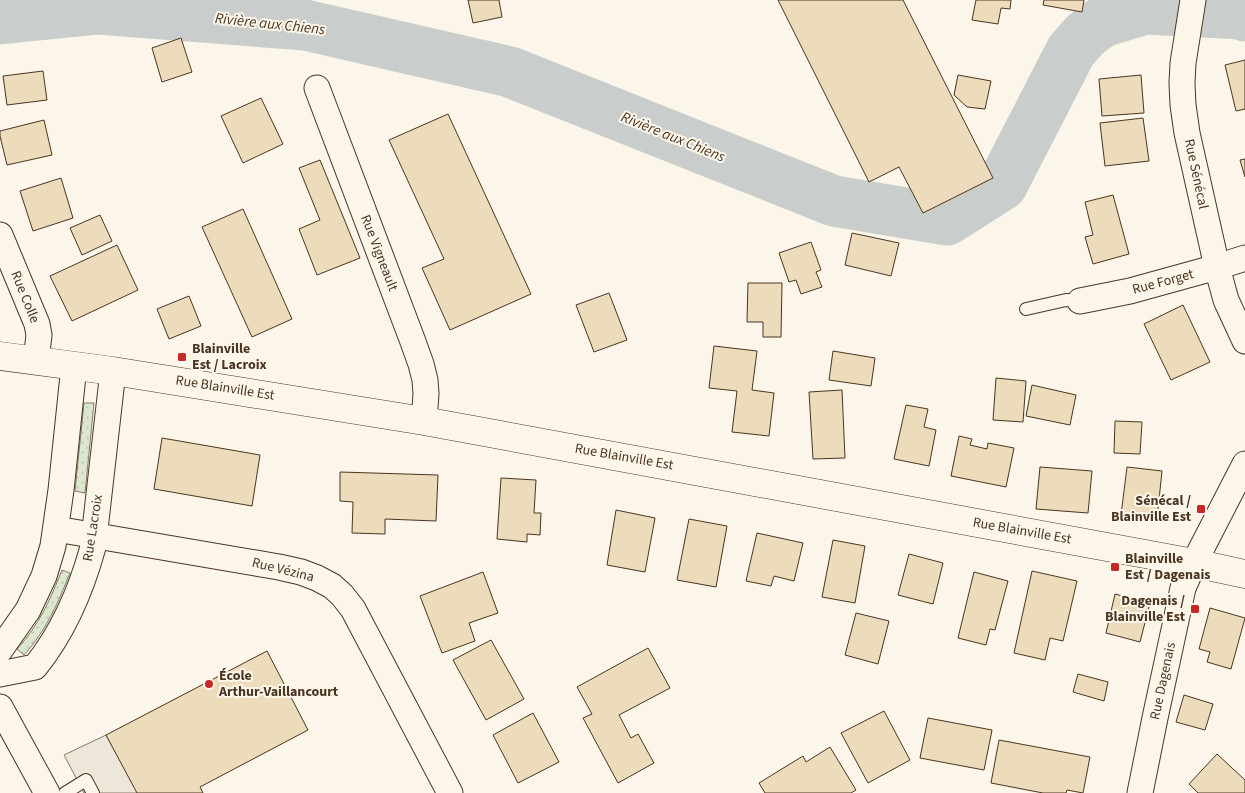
<svg xmlns="http://www.w3.org/2000/svg" width="1245" height="793" font-family="'Source Sans 3',sans-serif">
	<style>
		.grass { fill: url(#grass-dots); stroke: #887966 }
		.parking { fill: #ede7d9; stroke: #887966 }
		.lines { fill: none; stroke-linecap: round; stroke-linejoin: round }
		.river { stroke: #c9cecd; stroke-width: 51 }
		.building { fill: #ecdcbc; stroke: #4a3520 }
		.lane-casing { stroke: #4a3520; stroke-width: 14 }
		.street-casing { stroke: #4a3520; stroke-width: 27 }
		.secondary-casing { stroke: #4a3520; stroke-width: 29 }
		.lane { stroke: #fbf6e9; stroke-width: 12 }
		.street { stroke: #fbf6e9; stroke-width: 25 }
		.secondary { stroke: #fbf6e9; stroke-width: 28 }
		.poi-dot { fill: #c62828; stroke: #fbf6e9; stroke-width: 2 }
		.labels { text-anchor: middle; dominant-baseline: central; stroke-width: 4; stroke-linejoin: round; paint-order: stroke }
		.street-label { font-size: 14px; fill: #4a3520; stroke: #fbf6e9 }
		.poi-label { font-size: 14px; font-weight: bold; fill: #4a3520; stroke: #fbf6e9; text-anchor: start }
		.water-label { font-size: 15px; font-style: italic; fill: #4a3520; stroke: #fbf6e9 }
	</style>
	<defs>
		<pattern id="grass-dots" width="8" height="8" patternUnits="userSpaceOnUse" patternTransform="scale(1.25)"><rect width="8" height="8" fill="#dce7d0"/><path d="M2 2h.1M6 6h.1" fill="none" stroke="#bec7b2" stroke-width="1.8" stroke-linecap="round"/></pattern>
	</defs>
	<rect width="100%" height="100%" fill="#fbf6e9"/>
	<g class="grass">
		<polygon points="84,403 94,403 85,493 75,491"/>
		<path d="M62,570L70,573C58,603 46,631 24,655L17,649C39,625 50,600 62,570Z"/>
	</g>
	<polygon class="parking" points="106,735 138,793 84,793 64,755"/>
	<g class="lines">
		<polyline class="river" points="0,19 98,9 305,25 510,72 834,201 947,220 1002,185 1071,51 1085,35 1102,22 1145,9 1242,14 1245,16"/>
	</g>
	<g class="building">
		<polygon points="468,0 499,0 502,17 473,23"/>
		<polygon points="778,0 903,0 993,178 923,213 899,167 869,182"/>
		<polygon points="976,0 1011,0 1010,9 1001,8 998,24 972,20"/>
		<polygon points="1044,0 1084,0 1082,12 1043,5"/>
		<polygon points="181,38 192,72 162,82 152,48"/>
		<polygon points="1245,60 1245,109 1236,111 1225,65"/>
		<polygon points="43,71 47,100 7,105 3,76"/>
		<polygon points="958,75 991,81 985,109 967,107 954,95"/>
		<polygon points="1141,75 1144,113 1102,116 1099,79"/>
		<polygon points="261,98 283,144 243,163 221,116"/>
		<polygon points="448,114 531,294 450,330 422,268 444,259 389,140"/>
		<polygon points="1143,118 1149,161 1105,166 1100,123"/>
		<polygon points="44,120 52,155 7,165 0,136 0,131"/>
		<polygon points="1245,159 1245,177 1240,160"/>
		<polygon points="320,160 360,258 317,275 299,229 320,220 299,168"/>
		<polygon points="61,178 73,218 33,231 20,191"/>
		<polygon points="1113,195 1129,254 1093,264 1085,237 1093,235 1085,202"/>
		<polygon points="243,209 292,319 252,337 202,227"/>
		<polygon points="100,215 112,241 82,255 70,228"/>
		<polygon points="852,233 899,243 891,276 845,265"/>
		<polygon points="811,242 821,270 816,272 822,287 801,294 796,280 789,282 779,253"/>
		<polygon points="117,245 138,290 72,321 50,276"/>
		<polygon points="748,283 782,283 781,337 763,337 763,322 747,322"/>
		<polygon points="609,293 627,340 594,352 576,305"/>
		<polygon points="189,296 201,326 169,339 157,309"/>
		<polygon points="1183,305 1210,362 1171,380 1144,324"/>
		<polygon points="714,346 757,351 752,390 774,393 769,436 732,432 737,391 709,388"/>
		<polygon points="833,351 875,358 871,386 829,380"/>
		<polygon points="996,378 1026,381 1023,422 993,420"/>
		<polygon points="1032,385 1076,395 1070,425 1026,416"/>
		<polygon points="842,390 845,458 813,459 809,392"/>
		<polygon points="906,405 928,409 924,427 936,430 929,466 894,459"/>
		<polygon points="1115,421 1142,422 1140,454 1114,453"/>
		<polygon points="959,436 972,439 970,445 987,449 988,443 1014,448 1006,487 951,476"/>
		<polygon points="162,438 260,455 252,506 154,489"/>
		<polygon points="1040,467 1092,471 1088,513 1036,509"/>
		<polygon points="1127,467 1162,471 1157,519 1121,515"/>
		<polygon points="340,472 438,475 436,521 385,519 385,534 352,533 353,502 340,501"/>
		<polygon points="501,478 536,480 534,513 541,513 540,535 527,534 527,542 497,539"/>
		<polygon points="616,510 655,518 645,572 607,565"/>
		<polygon points="689,519 727,526 716,587 677,580"/>
		<polygon points="757,533 803,543 794,581 774,576 771,586 746,581"/>
		<polygon points="833,540 865,546 855,603 822,597"/>
		<polygon points="909,554 943,563 933,604 898,595"/>
		<polygon points="1032,571 1077,581 1063,641 1050,638 1045,660 1014,653"/>
		<polygon points="483,572 498,613 469,623 475,641 442,653 420,596"/>
		<polygon points="974,572 1008,581 995,630 990,629 986,645 958,638"/>
		<polygon points="1115,594 1150,603 1140,642 1106,633"/>
		<polygon points="1210,608 1245,618 1231,669 1207,662 1210,652 1199,649"/>
		<polygon points="856,613 889,621 878,664 845,655"/>
		<polygon points="491,640 524,699 486,720 453,660"/>
		<polygon points="648,648 670,688 619,715 631,738 638,734 654,763 618,783 583,718 592,714 577,687"/>
		<polygon points="267,651 308,730 200,787 203,793 137,793 106,735"/>
		<polygon points="1078,674 1108,682 1104,701 1073,692"/>
		<polygon points="1184,695 1213,704 1205,730 1176,722"/>
		<polygon points="884,711 910,760 868,783 841,733"/>
		<polygon points="533,713 559,762 518,783 493,735"/>
		<polygon points="928,718 992,730 984,770 920,758"/>
		<polygon points="999,740 1090,757 1083,793 1067,790 1066,793 1043,793 991,783"/>
		<polygon points="830,747 856,790 851,793 765,793 759,783 803,756 806,762"/>
		<polygon points="1217,754 1245,780 1245,793 1198,793 1189,784"/>
	</g>
	<g class="lines">
		<defs>
			<g id="lane">
				<polyline points="1026,309 1066,300 1080,301"/>
				<polyline points="65,793 86,780 93,793"/>
			</g>
			<g id="street">
				<polyline points="1193,0 1183,63 1182,83 1183,105 1187,133 1217,267 1226,300 1245,341"/>
				<polyline points="317,88 412,339 421,364 425,380 426,394 424,421"/>
				<polyline points="0,235 37,324 39,335 36,361"/>
				<polyline points="1080,301 1130,291 1217,267 1245,258"/>
				<polyline points="56,529 279,567 301,572 317,578 332,586 342,595 353,609 450,793"/>
				<polyline points="0,650 28,610 44,576 53,546 61,490 74,366"/>
				<path d="M0,674L35,667C64,631 81,591 93,547L113,371"/>
				<polyline points="0,707 47,793"/>
				<polyline points="1140,793 1155,718 1183,588 1194,563 1245,464"/>
			</g>
			<polyline id="secondary" points="0,356 113,371 424,421 1194,563 1245,574"/>
		</defs>
		<use href="#lane" class="lane-casing"/>
		<use href="#street" class="street-casing"/>
		<use href="#secondary" class="secondary-casing"/>
		<use href="#lane" class="lane"/>
		<use href="#street" class="street"/>
		<use href="#secondary" class="secondary"/>
	</g>
	<g class="poi-dot">
		<rect x="177" y="352" width="10" height="10" rx="2.5"/>
		<rect x="1196" y="504" width="10" height="10" rx="2.5"/>
		<rect x="1110" y="562" width="10" height="10" rx="2.5"/>
		<rect x="1190" y="604" width="10" height="10" rx="2.5"/>
		<circle cx="209" cy="684" r="5"/>
	</g>
	<g class="labels">
		<g class="street-label">
			<text transform="translate(1196 174) rotate(78)">Rue Sénécal</text>
			<text transform="translate(379 253) rotate(69)">Rue Vigneault</text>
			<text transform="translate(1163 282) rotate(-15)">Rue Forget</text>
			<text transform="translate(25 297) rotate(68)">Rue Colle</text>
			<text transform="translate(225 388) rotate(9)">Rue Blainville Est</text>
			<text transform="translate(624 457) rotate(10)">Rue Blainville Est</text>
			<text transform="translate(93 528) rotate(-81)">Rue Lacroix</text>
			<text transform="translate(1022 531) rotate(10)">Rue Blainville Est</text>
			<text transform="translate(283 570) rotate(14)">Rue Vézina</text>
			<text transform="translate(1163 681) rotate(-78)">Rue Dagenais</text>
		</g>
		<g class="poi-label">
			<text x="192" y="349">Blainville<tspan x="192" dy="16">Est / Lacroix</tspan></text>
			<text x="1191" y="501" text-anchor="end">Sénécal /<tspan x="1191" dy="16">Blainville Est</tspan></text>
			<text x="1125" y="559">Blainville<tspan x="1125" dy="16">Est / Dagenais</tspan></text>
			<text x="1185" y="601" text-anchor="end">Dagenais /<tspan x="1185" dy="16">Blainville Est</tspan></text>
			<text x="219" y="676">École<tspan x="219" dy="16">Arthur-Vaillancourt</tspan></text>
		</g>
		<g class="water-label">
			<text transform="translate(270 24) rotate(6)">Rivière aux Chiens</text>
			<text transform="translate(673 137) rotate(22)">Rivière aux Chiens</text>
		</g>
	</g>
</svg>
